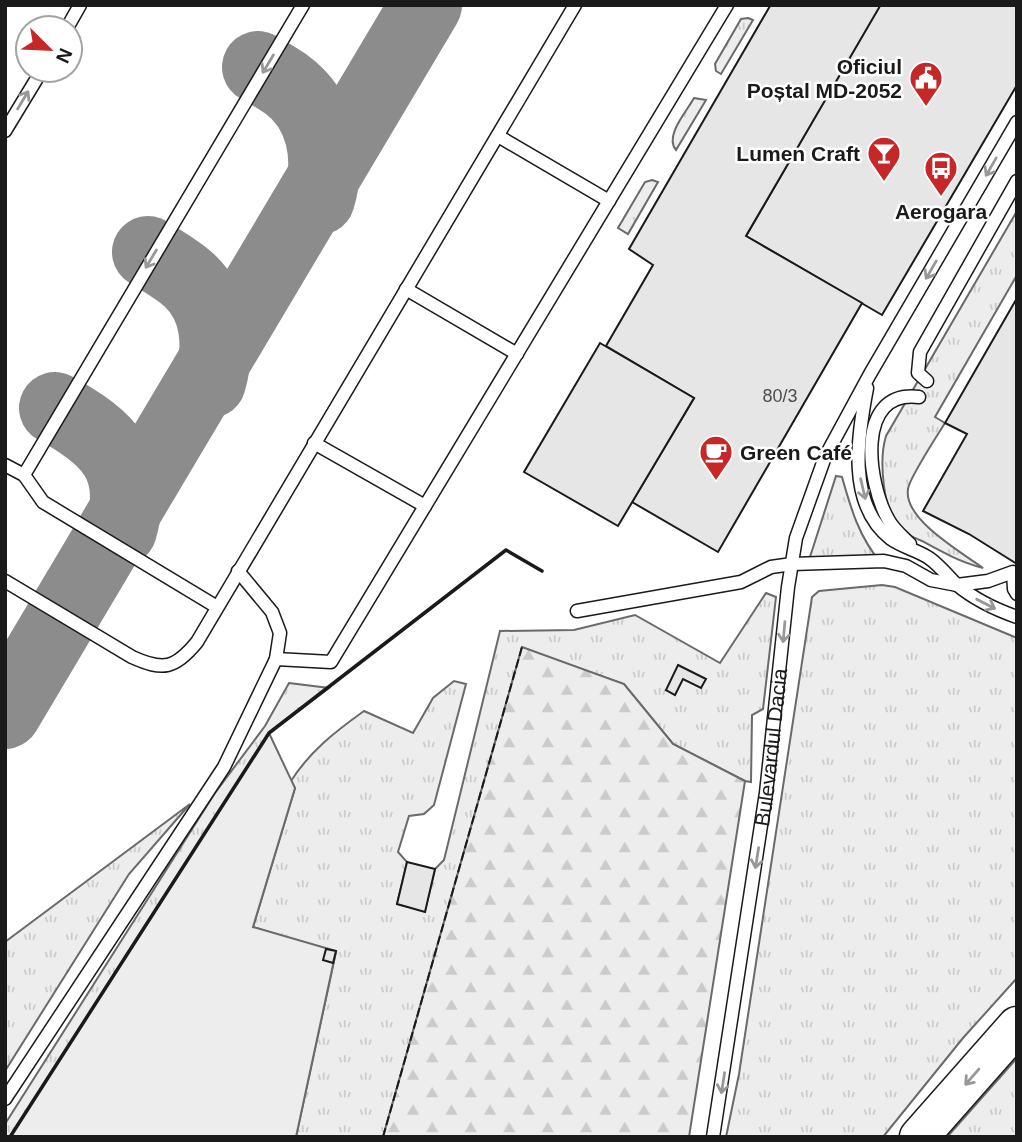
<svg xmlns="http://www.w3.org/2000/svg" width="1022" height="1142" font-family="Helvetica,sans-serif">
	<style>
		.grass { fill: url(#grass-tufts); stroke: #6a6a6a; stroke-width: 2 }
		.forest { fill: url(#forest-firs); stroke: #6a6a6a; stroke-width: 2 }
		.built { fill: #ededed; stroke: #6a6a6a; stroke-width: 2 }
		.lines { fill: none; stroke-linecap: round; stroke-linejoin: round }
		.taxiway { stroke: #8c8c8c; stroke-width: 72 }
		.building { fill: #e6e6e6; stroke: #1a1a1a; stroke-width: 2 }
		.lane-casing { stroke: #1a1a1a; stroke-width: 15 }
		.primary-casing { stroke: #1a1a1a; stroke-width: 41 }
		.lane { stroke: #fff; stroke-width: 12 }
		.primary { stroke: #fff; stroke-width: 38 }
		.fence { stroke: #1a1a1a; stroke-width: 2; stroke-dasharray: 9 3.5; stroke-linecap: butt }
		.wall { stroke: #1a1a1a; stroke-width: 3.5 }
		.oneway { stroke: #989898 }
		.labels { text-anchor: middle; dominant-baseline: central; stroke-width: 5; stroke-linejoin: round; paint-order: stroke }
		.number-label { font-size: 18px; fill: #4d4d4d }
		.poi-label { font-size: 21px; font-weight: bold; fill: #1a1a1a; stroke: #fff; text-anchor: end }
		.street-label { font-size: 21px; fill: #1a1a1a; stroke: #fff }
	</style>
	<defs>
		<pattern id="grass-tufts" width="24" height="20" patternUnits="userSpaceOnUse" patternTransform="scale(1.75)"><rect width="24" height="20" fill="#ededed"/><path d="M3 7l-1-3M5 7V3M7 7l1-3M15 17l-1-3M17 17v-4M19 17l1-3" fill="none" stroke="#cbcbcb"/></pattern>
		<pattern id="forest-firs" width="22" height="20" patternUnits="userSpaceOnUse" patternTransform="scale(1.75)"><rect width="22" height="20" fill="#ededed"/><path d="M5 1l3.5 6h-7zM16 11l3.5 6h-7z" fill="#cbcbcb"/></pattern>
	</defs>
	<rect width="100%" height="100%" fill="#fff"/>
	<g class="grass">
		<polygon points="748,18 753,20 721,74 716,71 715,64 741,19"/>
		<path d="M694,98L706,100L676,150C664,136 687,111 694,98Z"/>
		<polygon points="652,180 658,182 628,234 618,228 645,182"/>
		<path d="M1017,211V275L935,417L945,423C938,434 909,479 908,489C903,519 961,552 983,568C960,562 942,552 922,541C916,538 907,535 902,531C882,513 879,459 886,436Z"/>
		<path d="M836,476L842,477C851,509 859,537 881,563L809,560Z"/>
		<polygon points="882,585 895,587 1017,638 1017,978 963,1038 883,1137 726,1137 739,1074 812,597 819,591"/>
		<path d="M766,593L776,597L763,709L752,715L751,782L745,781L673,744L624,684L522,648L383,1137H296L336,952L253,927L295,788L291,781C310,751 336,731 364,711L413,733L433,698L454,681L466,684L434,805L424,814L409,816L398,852L407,862L397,904L425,911L435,869L444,860L500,631L574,630L635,615L720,663Z"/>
		<polygon points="289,683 329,688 269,733 10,1137 5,1137 5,1124 215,793 265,726"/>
		<polygon points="190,804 129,874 5,1071 5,942"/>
		<polygon points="1017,1058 1017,1137 947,1137"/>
	</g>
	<polygon class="forest" points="522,647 624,684 673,744 745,781 689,1137 383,1137"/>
	<polygon class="built" points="269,733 295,788 253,927 336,951 296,1137 10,1137"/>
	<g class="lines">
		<g class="taxiway">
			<path d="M258,67C267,72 277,78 286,84C323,111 331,158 319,199"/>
			<path d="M148,252C162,261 177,269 189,280C218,307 220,347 210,382"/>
			<path d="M55,408C108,437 139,466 121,530"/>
			<polyline points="5,713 426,5"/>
		</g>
	</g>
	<g class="building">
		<polygon points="1017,5 1017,85 882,315 746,236 880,5"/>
		<polygon points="770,6 880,6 746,236 862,303 718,552 632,502 694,398 606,346 653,265 629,249"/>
		<polygon points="1017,298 1017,564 969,534 923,511 967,434 945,423"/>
		<polygon points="600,343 694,398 618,526 524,472"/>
		<polygon points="678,665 706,679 701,688 683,679 675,695 666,690"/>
		<polygon points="407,862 435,869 425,912 397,904"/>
		<polygon points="326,949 336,951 333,963 323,960"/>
	</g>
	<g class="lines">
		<defs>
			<g id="lane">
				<polyline points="67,28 80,5"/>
				<polyline points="5,131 42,70"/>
				<polyline points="498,136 609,201"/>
				<polyline points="406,289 517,354"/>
				<polyline points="927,381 918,373 920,352 1017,181"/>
				<path d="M867,388C858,435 846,504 891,539C902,547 917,550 929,558C939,565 947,575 956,584C975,600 994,609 1017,617"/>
				<polyline points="314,443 425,506"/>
				<polyline points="5,465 24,475 43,502 217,607"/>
				<polyline points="24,475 303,5"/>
				<path d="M910,544C902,536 893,529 888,519C868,484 854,389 919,397"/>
				<path d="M5,581L132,657C163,671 175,669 197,642L575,5"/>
				<polyline points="577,611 741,582 771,567 792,564 884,561 906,566 931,580 957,585 988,581 1013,572 1014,589 1017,594"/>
				<polyline points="276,659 331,662 727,5"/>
				<polyline points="5,1099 224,767 276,659 280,633 272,612 238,571"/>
				<path id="s1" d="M713,1137L766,793L788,587L796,538L825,457L870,374L1017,122"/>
			</g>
			<polyline id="primary" points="919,1137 1017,1026"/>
		</defs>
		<use href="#lane" class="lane-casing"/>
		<use href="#primary" class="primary-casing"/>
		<use href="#lane" class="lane"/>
		<use href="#primary" class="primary"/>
		<polyline class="fence" points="383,1137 522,647"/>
		<polyline class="wall" points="10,1137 269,733 506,550 542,571"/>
	</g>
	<defs><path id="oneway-shaft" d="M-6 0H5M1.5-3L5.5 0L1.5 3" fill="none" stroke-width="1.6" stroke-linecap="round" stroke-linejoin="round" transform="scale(1.75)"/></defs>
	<g class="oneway">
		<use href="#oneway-shaft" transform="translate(268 64) rotate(121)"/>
		<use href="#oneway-shaft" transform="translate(23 100) rotate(-59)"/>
		<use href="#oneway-shaft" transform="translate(991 167) rotate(120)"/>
		<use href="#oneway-shaft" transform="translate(151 259) rotate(121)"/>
		<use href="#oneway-shaft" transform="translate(931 270) rotate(120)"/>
		<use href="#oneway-shaft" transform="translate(863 489) rotate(77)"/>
		<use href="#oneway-shaft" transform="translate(986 604) rotate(27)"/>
		<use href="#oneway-shaft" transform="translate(784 632) rotate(95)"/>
		<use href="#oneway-shaft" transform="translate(757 858) rotate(99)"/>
		<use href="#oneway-shaft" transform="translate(972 1077) rotate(131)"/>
		<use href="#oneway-shaft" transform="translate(723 1083) rotate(99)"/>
	</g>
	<defs>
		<symbol id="civic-pin" viewBox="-11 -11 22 30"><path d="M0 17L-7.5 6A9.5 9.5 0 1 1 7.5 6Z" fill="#c62828" stroke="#fff"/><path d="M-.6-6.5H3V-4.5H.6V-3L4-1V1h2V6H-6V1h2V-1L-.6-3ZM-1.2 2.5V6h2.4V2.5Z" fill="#fff"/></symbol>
		<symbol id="bar-pin" viewBox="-11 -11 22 30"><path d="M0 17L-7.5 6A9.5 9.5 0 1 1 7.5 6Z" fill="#c62828" stroke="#fff"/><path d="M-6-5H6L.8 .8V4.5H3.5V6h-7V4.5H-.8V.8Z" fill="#fff"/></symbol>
		<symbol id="bus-pin" viewBox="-11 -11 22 30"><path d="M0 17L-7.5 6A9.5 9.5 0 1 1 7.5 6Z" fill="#c62828" stroke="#fff"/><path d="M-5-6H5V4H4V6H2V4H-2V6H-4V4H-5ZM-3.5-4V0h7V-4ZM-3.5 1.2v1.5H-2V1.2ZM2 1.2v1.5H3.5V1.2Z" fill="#fff"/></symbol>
		<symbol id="cafe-pin" viewBox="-11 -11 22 30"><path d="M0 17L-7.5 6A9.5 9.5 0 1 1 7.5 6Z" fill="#c62828" stroke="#fff"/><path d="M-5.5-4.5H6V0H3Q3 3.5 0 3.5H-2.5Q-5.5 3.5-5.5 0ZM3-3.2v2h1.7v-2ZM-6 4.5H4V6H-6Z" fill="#fff"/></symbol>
	</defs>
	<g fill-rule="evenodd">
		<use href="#civic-pin" x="907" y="59" width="38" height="52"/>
		<use href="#bar-pin" x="865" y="134" width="38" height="52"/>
		<use href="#bus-pin" x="922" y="149" width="38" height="52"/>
		<use href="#cafe-pin" x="697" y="433" width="38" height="52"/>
	</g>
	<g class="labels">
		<g class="number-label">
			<text x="780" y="396">80/3</text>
		</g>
		<g class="poi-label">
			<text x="902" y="66">Oficiul<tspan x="902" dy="24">Poștal MD-2052</tspan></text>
			<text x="860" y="153">Lumen Craft</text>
			<text x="941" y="211" text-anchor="middle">Aerogara</text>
			<text x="740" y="452" text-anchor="start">Green Café</text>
		</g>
		<g class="street-label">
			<text stroke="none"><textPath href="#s1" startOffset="394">Bulevardul Dacia</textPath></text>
		</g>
	</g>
	<rect width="1022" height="1142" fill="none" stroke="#1a1a1a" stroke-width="14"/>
	<g transform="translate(49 49) rotate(114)"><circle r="33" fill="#ffffff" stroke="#a3a3a3" stroke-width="2"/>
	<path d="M0-5L12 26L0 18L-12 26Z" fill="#c62828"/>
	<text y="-10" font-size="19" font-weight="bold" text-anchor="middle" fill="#1a1a1a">N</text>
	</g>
</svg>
